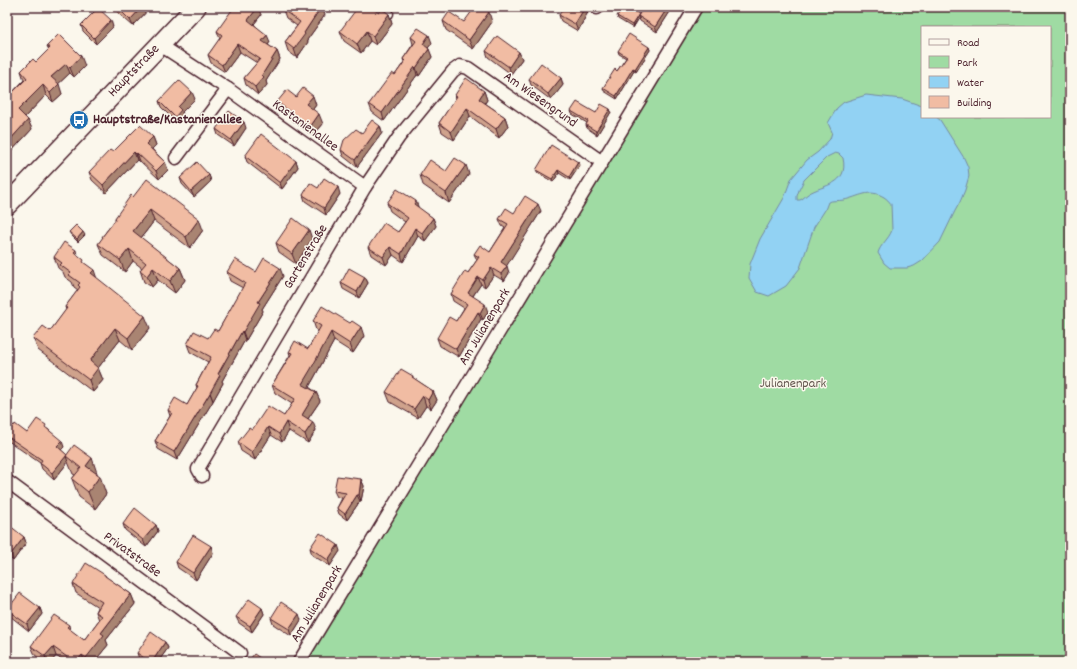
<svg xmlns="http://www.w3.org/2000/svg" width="1077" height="669" font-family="Dekko,sans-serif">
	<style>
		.green { fill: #9fdba3; stroke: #747d67; fill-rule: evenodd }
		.water { fill: #92d2f3; stroke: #758aa3; fill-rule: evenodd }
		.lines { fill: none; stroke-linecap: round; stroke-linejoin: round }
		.minor-casing { stroke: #4a1f2b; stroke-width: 15 }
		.primary-casing { stroke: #4a1f2b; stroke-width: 22 }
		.minor { stroke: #fbf7ec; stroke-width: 12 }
		.primary { stroke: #fbf7ec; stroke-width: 19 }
		.wall { fill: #cfa28c; stroke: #4a1f2b }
		.shaded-wall { fill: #a98472; stroke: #4a1f2b }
		.building { fill: #f1bca3; stroke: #4a1f2b }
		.labels { text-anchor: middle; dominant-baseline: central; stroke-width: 3; stroke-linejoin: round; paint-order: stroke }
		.street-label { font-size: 14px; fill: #4a1f2b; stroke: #fbf7ec }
		.poi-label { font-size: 14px; font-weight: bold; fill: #4a1f2b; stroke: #fbf7ec; text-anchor: start }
		.park-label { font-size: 14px; fill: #64574f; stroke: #fbf7ec }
	</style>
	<rect width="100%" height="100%" fill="#fbf7ec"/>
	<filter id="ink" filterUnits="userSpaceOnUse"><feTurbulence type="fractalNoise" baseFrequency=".025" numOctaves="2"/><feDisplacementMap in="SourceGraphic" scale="8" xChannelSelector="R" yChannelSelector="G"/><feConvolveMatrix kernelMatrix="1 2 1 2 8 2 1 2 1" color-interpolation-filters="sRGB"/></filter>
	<g filter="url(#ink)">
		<path class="green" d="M697,7H1070V662H304ZM922,27H1050V117H922Z"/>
		<path class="water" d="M866,95L902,99L922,106V117H936L940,120L964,158L968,167L969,176L965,190L960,202L955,211L940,242L922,261L914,266L907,268H890L884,263L878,253C880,245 889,239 892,230L891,204C889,201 887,199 884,197C869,188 859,197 844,200C838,201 833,200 828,202L825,210L814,227L800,268L786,286L769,296L757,292L749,278L750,264L760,239L784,198L791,179L807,160L818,152L830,139L832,132L828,123L837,108L844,102ZM835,153L839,154L843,158C849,186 823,184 808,194C805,196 803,199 800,200H797V196L799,190L804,180L827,157Z"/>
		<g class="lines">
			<defs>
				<g id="minor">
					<polyline points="379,7 387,13"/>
					<polyline points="597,8 597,7"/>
					<polyline points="161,43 168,50 228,89 365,187"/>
					<polyline points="176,158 228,89"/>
					<polyline points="202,476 198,469 365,187 399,137 453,71 460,66 468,68 602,162"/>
					<polyline points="7,481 240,653"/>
					<polyline points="299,662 696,7"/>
				</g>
				<polyline id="primary" points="7,205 196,7"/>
			</defs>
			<use href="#minor" class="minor-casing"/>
			<use href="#primary" class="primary-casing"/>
			<use href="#minor" class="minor"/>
			<use href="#primary" class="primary"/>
		</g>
		<g class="wall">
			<polygon points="116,7 151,7 133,26 117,12"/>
			<polygon points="258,7 261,15 254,24 270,42 268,45 277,51 280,59 266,81 267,85 258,95 246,85 244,78 257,63 240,52 225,72 211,63 208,55 220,39 217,31"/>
			<polygon points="564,7 588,7 589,10 578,31 561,21 559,15"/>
			<polygon points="653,7 673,7 657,32 640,21 639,18 633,28 618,19 617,16 639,14 650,12"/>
			<polygon points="283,10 325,15 307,40 308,42 297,58 288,51 285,42 297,26 286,18"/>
			<polygon points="389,14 392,24 376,45 370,41 361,53 344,41 340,31"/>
			<polygon points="443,21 464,22 492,22 473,49 446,30"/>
			<polygon points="81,25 113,27 96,44 83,31"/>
			<polygon points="411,37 432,43 428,48 432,57 419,76 417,75 384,121 372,112 369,104 395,75 404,62 403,59 413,44"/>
			<polygon points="47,46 85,66 74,77 70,73 58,84 62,94 53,102 46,95 25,117 28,120 32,129 7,156 7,106 8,105 7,101 7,98 24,80 21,71 36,62 49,50"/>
			<polygon points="649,47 650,50 636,72 634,71 617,99 604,91 603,88 617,71 626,58 619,54 618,51"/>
			<polygon points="486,51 519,52 522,59 511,74 488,57"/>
			<polygon points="561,78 563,85 551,100 531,85 529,79"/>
			<polygon points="484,91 487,100 485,103 505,117 508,126 499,138 470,116 454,140 442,132 439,123 456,98 455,95"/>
			<polygon points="296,97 316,105 313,109 323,124 313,136 281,111 277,102"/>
			<polygon points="195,99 182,112 184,117 177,123 161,107 159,101"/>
			<polygon points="610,109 611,112 597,135 587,128 586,125 587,123 572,114 571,111 596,113"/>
			<polygon points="380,126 382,133 357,167 343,156 341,150"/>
			<polygon points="246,128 234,146 218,135 216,129"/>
			<polygon points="153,137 156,145 152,149 165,162 168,170 159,179 140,161 139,162 137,160 106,193 92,180 89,172 113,152"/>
			<polygon points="245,156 296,161 298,167 282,189 247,162"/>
			<polygon points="578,162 580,165 570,180 559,173 553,182 538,173 536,170"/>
			<polygon points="469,174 449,203 423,185 420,175"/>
			<polygon points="209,175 211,181 194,197 182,184 180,178"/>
			<polygon points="318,188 340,194 326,215 305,201 303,195"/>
			<polygon points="133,197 203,230 190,248 154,221 141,238 180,268 185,280 175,293 158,280 152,287 144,282 140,270 142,268 133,261 125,272 103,255 98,244 103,238 102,237 115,220 115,218"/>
			<polygon points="387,203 418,208 433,218 436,226 425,241 418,236 403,262 393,255 386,265 371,255 368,247 398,232 405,222 390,211"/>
			<polygon points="541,211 506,266 509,273 504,281 494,275 485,287 481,284 473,296 488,312 483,320 481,319 459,357 440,346 437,338 456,321 464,308 453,301 451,294 468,273 477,260 474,254 490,252 505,228 502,226 499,219 514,213"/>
			<polygon points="69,232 85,235 78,242 71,235"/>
			<polygon points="312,239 296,264 279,252 276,243"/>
			<polygon points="76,250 77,255 96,278 150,328 132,350 120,340 98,368 103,380 93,392 38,350 33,338 50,331 66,310 65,307 78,290 74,287 72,282 65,277 63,272 58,268 54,257"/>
			<polygon points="227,272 256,272 283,276 262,309 263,311 246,340 245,340 222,381 223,383 213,401 177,460 158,449 155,441 170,416 168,410 187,405 197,388 196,385 208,362 190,352 187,344 208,338 218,331 243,288 230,281"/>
			<polygon points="365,277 368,283 359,298 343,289 341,283"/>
			<polygon points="313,321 364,336 353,353 334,341 314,378 309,387 316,392 320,401 308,419 316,430 308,443 289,431 282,442 271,435 255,460 241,451 238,442 252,430 284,416 292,404 275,393 272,385 290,355 289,352 308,349 318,331 316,330"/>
			<polygon points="413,376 413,378 433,391 437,400 431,409 426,406 418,418 390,402 386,392"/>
			<polygon points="7,421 14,426 27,433 48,429 64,447 61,450 67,455 97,475 106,494 95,509 79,497 72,479 75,475 73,474 68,462 54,480 42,469 40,463 7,440"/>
			<polygon points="361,479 364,486 361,501 360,501 347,520 339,514 337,508 342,498 337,497 334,491"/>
			<polygon points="123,524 156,525 158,531 146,547 125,530"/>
			<polygon points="7,528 24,537 26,543 13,561 7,556"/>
			<polygon points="211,546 213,553 196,580 178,568 176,562"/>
			<polygon points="310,548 340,551 330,566 312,555"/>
			<polygon points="105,575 106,577 131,594 135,604 106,640 108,645 94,662 65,662 56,656 51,662 44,662 35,655 31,646 69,625 70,630 84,640 99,620 96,612 98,607 76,593 73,584"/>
			<polygon points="40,608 42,614 29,631 10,616 7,610"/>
			<polygon points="262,608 264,614 252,632 239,623 236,617"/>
			<polygon points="271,618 301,620 291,636 273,624"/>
			<polygon points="165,642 168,648 158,662 143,662 139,659 137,653"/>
		</g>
		<g class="shaded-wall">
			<polygon points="142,7 151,7 133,26 130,20"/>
			<polygon points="258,7 261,15 251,28 248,20"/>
			<polygon points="321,7 322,7 325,15 307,40 308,42 297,58 294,49 304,33"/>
			<polygon points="585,7 588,7 589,10 578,31 575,24"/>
			<polygon points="668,7 673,7 657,32 655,27"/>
			<polygon points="489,12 492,22 473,49 469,40"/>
			<polygon points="389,14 392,24 376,45 373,36"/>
			<polygon points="639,14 640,17 638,16 639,18 633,28 632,25"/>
			<polygon points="111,20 113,27 96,44 94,38"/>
			<polygon points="367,31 370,41 361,53 357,44"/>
			<polygon points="267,35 270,42 265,49 262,41"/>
			<polygon points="429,35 432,43 425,52 423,44"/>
			<polygon points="237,44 240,52 225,72 222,65"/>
			<polygon points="649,47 650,50 636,72 635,69"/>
			<polygon points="429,49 432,57 419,76 416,68"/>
			<polygon points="277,51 280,59 266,81 267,85 258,95 255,87 262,75"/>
			<polygon points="519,52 522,59 511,74 509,67"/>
			<polygon points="81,56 85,66 74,77 70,68"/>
			<polygon points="66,64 70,73 55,87 51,77"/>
			<polygon points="415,67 417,75 384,121 382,113"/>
			<polygon points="633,68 634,71 617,99 616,96"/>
			<polygon points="561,78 563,85 551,100 548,94"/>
			<polygon points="59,84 62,94 53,102 50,93"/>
			<polygon points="43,85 46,95 22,120 18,110"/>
			<polygon points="484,91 487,100 482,107 479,99"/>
			<polygon points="192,92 195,99 182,112 184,117 177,123 175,117 178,107"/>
			<polygon points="313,96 316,105 309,114 306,104"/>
			<polygon points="467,108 470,116 454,140 451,132"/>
			<polygon points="610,109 611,112 597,135 596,131"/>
			<polygon points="319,114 323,124 313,136 310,127"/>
			<polygon points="505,117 508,126 499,138 496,129"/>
			<polygon points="28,120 32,129 7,156 7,143"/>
			<polygon points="244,122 246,128 234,146 231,140"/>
			<polygon points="380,126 382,133 357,167 355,160"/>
			<polygon points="153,137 156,145 149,152 146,144"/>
			<polygon points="134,152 137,160 106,193 103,185"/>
			<polygon points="137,153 140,161 139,162 136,154"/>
			<polygon points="296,161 298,167 282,189 280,183"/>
			<polygon points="165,162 168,170 159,179 156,171"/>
			<polygon points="578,162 580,165 570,180 569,177"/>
			<polygon points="466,165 469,174 449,203 446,193"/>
			<polygon points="558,170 559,173 553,182 552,179"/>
			<polygon points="209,175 211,181 194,197 191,191"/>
			<polygon points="338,187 340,194 326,215 324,208"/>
			<polygon points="416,201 419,209 414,204"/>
			<polygon points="538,204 541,211 504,270 501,262"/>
			<polygon points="150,210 154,221 137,243 133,231"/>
			<polygon points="433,218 436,226 425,241 422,233"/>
			<polygon points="199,219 203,230 190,248 186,237"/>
			<polygon points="415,228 418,236 403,262 401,254"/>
			<polygon points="309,230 312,239 296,264 292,254"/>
			<polygon points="83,232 85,235 78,242 77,239"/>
			<polygon points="390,247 393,255 386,265 383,257"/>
			<polygon points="129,249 133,261 125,272 120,260"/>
			<polygon points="507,266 509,273 504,281 501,274"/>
			<polygon points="153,268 158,280 152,287 147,276"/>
			<polygon points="180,268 185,280 175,293 170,281"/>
			<polygon points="280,268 283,276 262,309 263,311 246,340 243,332 258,302"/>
			<polygon points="491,268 494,275 485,287 483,280"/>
			<polygon points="94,270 98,282 91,273"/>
			<polygon points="365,277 368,283 359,298 357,292"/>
			<polygon points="478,277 481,284 470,300 468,293"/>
			<polygon points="485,304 488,312 483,320 480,313"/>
			<polygon points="478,312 481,319 459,357 456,349"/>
			<polygon points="145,316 150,328 132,350 128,338"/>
			<polygon points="361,327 364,336 353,353 350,344"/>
			<polygon points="115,328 120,340 98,368 103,380 93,392 89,380 90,361"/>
			<polygon points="242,331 245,340 222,381 223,383 213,401 210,393 218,374"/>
			<polygon points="331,332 334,341 314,378 306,392 302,384"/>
			<polygon points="433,391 437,400 431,409 428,400"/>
			<polygon points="316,392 320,401 305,423 302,415"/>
			<polygon points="210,393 213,401 177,460 174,452"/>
			<polygon points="423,396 426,406 418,418 414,409"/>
			<polygon points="286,422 289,431 282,442 279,434"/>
			<polygon points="313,422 316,430 308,443 305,434"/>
			<polygon points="268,427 271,435 255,460 252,452"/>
			<polygon points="62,441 64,447 59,452 57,446"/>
			<polygon points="66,456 68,462 54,480 52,473"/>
			<polygon points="92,458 98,476 86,466"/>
			<polygon points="100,476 106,494 95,509 88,492"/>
			<polygon points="361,479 364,486 361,501 359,495"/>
			<polygon points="357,495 360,501 347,520 345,514"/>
			<polygon points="156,525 158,531 146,547 143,540"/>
			<polygon points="24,537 26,543 13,561 11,554"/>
			<polygon points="338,545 340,551 330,566 328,560"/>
			<polygon points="211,546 213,553 196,580 193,573"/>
			<polygon points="131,594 135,604 106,640 108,645 94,662 88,662 86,658 101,633"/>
			<polygon points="40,608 42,614 29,631 27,624"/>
			<polygon points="262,608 264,614 252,632 250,626"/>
			<polygon points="299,614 301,620 291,636 289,629"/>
			<polygon points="165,642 168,648 158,662 152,662"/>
			<polygon points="53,647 56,656 51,662 47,662 45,656"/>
			<polygon points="82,655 85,662 76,662"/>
		</g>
		<g class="building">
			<polygon points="117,7 142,7 130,20"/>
			<polygon points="234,7 258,7 248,20 267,35 262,41 277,51 262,75 264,77 255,87 244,78 260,59 237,44 222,65 208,55 222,35 217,31"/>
			<polygon points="284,7 321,7 304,33 305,34 294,49 285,42 300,22 283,10"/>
			<polygon points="358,7 371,7 379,13 381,10 385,11 389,14 373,36 367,31 357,44 340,31"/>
			<polygon points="475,7 481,7 489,12 469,40 443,21 449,12 464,22"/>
			<polygon points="564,7 585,7 575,24 559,15"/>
			<polygon points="623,7 628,7 639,14 632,25 617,16"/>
			<polygon points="653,7 668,7 655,27 638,16 643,8 650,12"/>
			<polygon points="98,8 111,20 94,38 81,25"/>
			<polygon points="418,28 429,35 423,44 429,49 416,68 415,67 382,113 369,104 392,73 395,75 405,61 403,59 416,41 411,37"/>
			<polygon points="59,34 81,56 70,68 66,64 51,77 59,84 50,93 43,85 18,110 28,120 7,143 7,106 10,103 7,99 7,98 27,78 21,71 33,59 36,62 50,48 47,46"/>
			<polygon points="629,34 649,47 635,69 633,68 616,96 603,88 615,69 617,71 627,57 618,51"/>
			<polygon points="497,36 519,52 509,67 486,51"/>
			<polygon points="541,63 561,78 548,94 529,79"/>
			<polygon points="466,78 484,91 479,99 505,117 496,129 467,108 451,132 439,123 457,96 455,95"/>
			<polygon points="179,80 192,92 178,107 181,110 175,117 159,101"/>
			<polygon points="303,88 313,96 306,104 319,114 310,127 277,102 287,90 296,97"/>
			<polygon points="577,102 596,113 601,104 610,109 596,131 586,125 588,121 571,111"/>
			<polygon points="229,111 244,122 231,140 216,129"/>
			<polygon points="372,120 380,126 355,160 341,150 344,140 356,129 362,133"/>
			<polygon points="140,125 153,137 146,144 165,162 156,171 137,153 136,154 134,152 103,185 89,172 110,150 113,152"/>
			<polygon points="261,134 296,161 280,183 245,156"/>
			<polygon points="551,145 578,162 569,177 558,170 552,179 536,170"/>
			<polygon points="455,158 466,165 446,193 420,175 430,160 446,171"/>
			<polygon points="197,162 209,175 191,191 180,178"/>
			<polygon points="324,178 338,187 324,208 303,195 310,183 318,188"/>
			<polygon points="147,179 199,219 186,237 150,210 133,231 180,268 170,281 153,268 147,276 140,270 146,263 129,249 120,260 98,244 103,237 102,237 116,219 115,218 131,195 133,197"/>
			<polygon points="397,189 416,201 414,204 433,218 422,233 415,228 401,254 390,247 383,257 368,247 384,223 398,232 408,218 387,203"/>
			<polygon points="525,196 538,204 501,262 507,266 501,274 491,268 483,280 478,277 468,293 485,304 480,313 478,312 456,349 437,338 449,317 456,321 467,304 451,294 465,271 468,273 479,257 474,254 480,245 490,252 508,224 499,219 506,208 514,213"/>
			<polygon points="293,218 309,230 292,254 276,243"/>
			<polygon points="76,225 83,232 77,239 69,232"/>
			<polygon points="64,242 76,250 74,252 84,260 83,262 94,270 91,273 145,316 128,338 115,328 90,361 98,368 89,380 33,338 43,326 50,331 67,308 65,307 80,287 78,285 80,283 69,275 71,273 60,265 62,263 54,257"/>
			<polygon points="264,258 280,268 258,302 260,303 243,332 242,331 218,374 220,375 210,393 174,452 155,441 172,413 168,410 175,398 187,405 198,386 196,385 211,357 187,344 194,331 208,338 214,329 218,331 245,283 227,272 235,259 256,272"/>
			<polygon points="349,268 365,277 357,292 341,283"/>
			<polygon points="322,306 350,323 352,321 361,327 350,344 331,332 311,369 302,384 316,392 302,415 313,422 305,434 286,422 279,434 268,427 252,452 238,442 249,428 252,430 268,406 284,416 295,399 272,385 292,353 289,352 295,341 308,349 321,326 313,321"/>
			<polygon points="401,369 413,376 412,377 433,391 428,400 423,396 414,409 386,392"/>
			<polygon points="37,419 46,425 45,427 62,441 57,446 67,455 52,473 40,463 42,460 7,436 7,421 14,426 15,424 27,433"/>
			<polygon points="74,445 92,458 86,466 100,476 88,492 72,479 81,468 66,456"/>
			<polygon points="337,476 361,479 359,495 357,495 345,514 337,508 346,493 334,491"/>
			<polygon points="135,508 156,525 143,540 123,524"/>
			<polygon points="9,525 24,537 11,554 7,551 7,528"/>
			<polygon points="320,533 338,545 328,560 310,548"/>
			<polygon points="193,535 211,546 193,573 176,562"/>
			<polygon points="86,563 105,575 105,576 131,594 101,633 104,635 86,658 82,655 76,662 74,662 53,647 45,656 31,646 54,615 69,625 67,627 84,640 102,616 96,612 102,602 73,584"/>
			<polygon points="20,593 40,608 27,624 7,610"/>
			<polygon points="249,599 262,608 250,626 236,617"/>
			<polygon points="281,602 299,614 289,629 271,618"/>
			<polygon points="151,632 165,642 152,662 150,662 137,653"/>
			<polygon points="254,654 266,662 248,662"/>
			<polygon points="197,660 201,662 196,662"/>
		</g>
	</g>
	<defs>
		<symbol id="bus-disc" viewBox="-11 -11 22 22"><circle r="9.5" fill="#1f6fb2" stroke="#fbf7ec"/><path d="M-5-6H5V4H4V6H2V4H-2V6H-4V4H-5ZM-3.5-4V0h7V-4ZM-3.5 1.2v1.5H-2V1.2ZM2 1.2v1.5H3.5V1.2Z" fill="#fff"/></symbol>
	</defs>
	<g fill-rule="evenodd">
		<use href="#bus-disc" x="68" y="109" width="22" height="22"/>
	</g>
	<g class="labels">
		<g class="street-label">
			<text transform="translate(134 71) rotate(-46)">Hauptstraße</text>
			<text transform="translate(540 100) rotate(35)">Am Wiesengrund</text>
			<text transform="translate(305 126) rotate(36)">Kastanienallee</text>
			<text transform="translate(306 257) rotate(-59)">Gartenstraße</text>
			<text transform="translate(485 327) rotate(-59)">Am Julianenpark</text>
			<text transform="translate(132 555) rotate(36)">Privatstraße</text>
			<text transform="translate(317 604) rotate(-59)">Am Julianenpark</text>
		</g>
		<g class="poi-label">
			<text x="93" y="120">Hauptstraße/Kastanienallee</text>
		</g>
		<g class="park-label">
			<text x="793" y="384">Julianenpark</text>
		</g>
	</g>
	<rect width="1077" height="669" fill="none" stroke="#fbf7ec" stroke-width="24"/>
	<rect x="12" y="12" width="1053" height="645" fill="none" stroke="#4a1f2b" stroke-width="1.5" filter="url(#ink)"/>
	<rect x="921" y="26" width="130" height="92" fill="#fbf7ec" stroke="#b4a19f"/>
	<rect x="929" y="39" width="20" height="6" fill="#fbf7ec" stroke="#b4a19f"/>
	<text x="957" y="46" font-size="12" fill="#4a1f2b">Road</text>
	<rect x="929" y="56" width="20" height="12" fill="#9fdba3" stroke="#b4a19f"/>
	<text x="957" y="66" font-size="12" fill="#4a1f2b">Park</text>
	<rect x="929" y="76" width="20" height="12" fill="#92d2f3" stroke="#b4a19f"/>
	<text x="957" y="86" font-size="12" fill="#4a1f2b">Water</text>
	<rect x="929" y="96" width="20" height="12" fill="#f1bca3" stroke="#b4a19f"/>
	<text x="957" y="106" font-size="12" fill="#4a1f2b">Building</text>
</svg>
